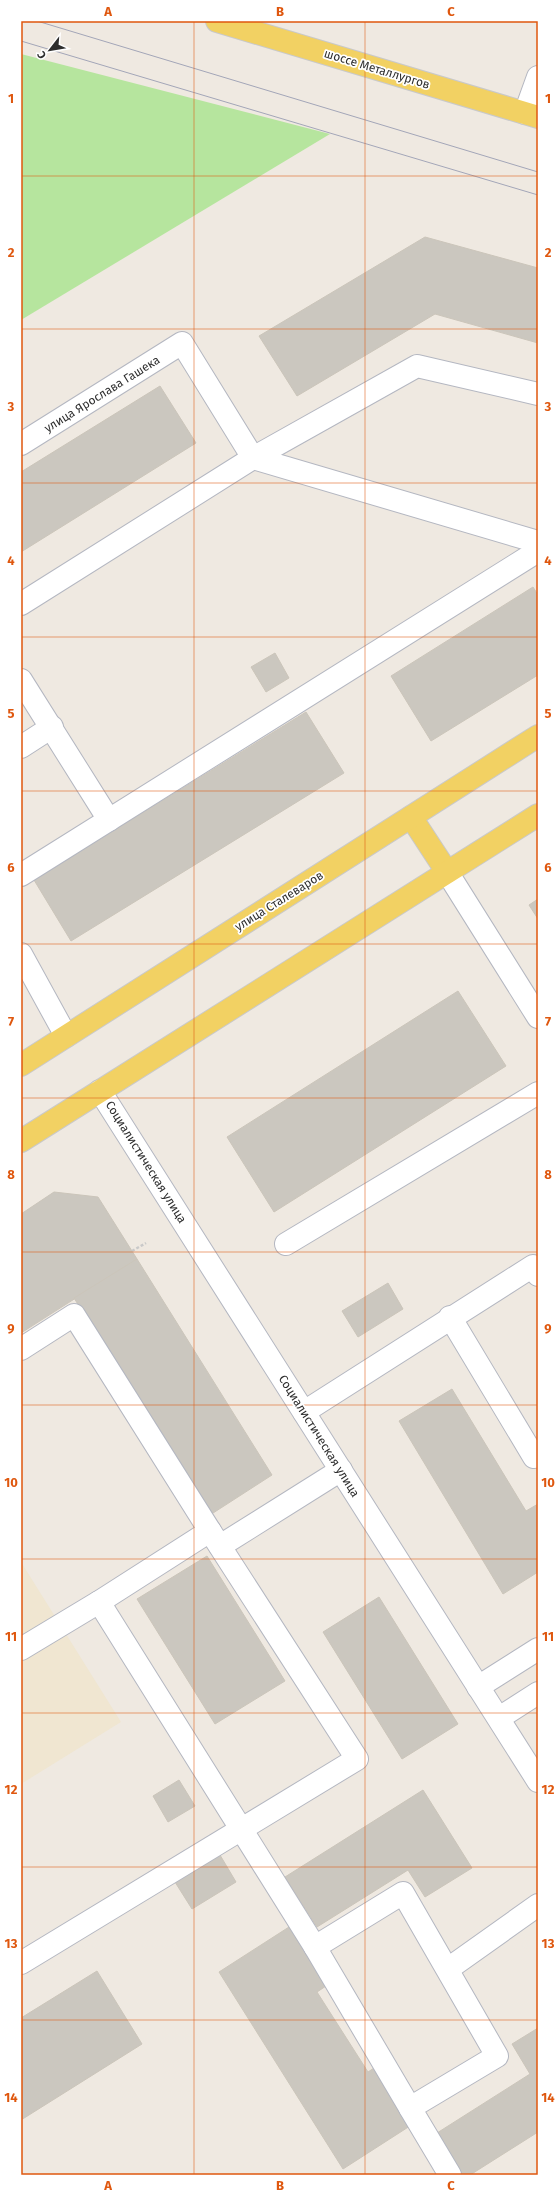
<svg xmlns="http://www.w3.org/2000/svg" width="559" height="2196" font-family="'Fira Sans',sans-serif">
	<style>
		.education { fill: #f0e6d1 }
		.green { fill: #b6e59e }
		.building { fill: #cbc7bf; stroke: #cbc5ba }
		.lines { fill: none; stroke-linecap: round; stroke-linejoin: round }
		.minor-casing { stroke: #b4b7c1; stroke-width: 24 }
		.major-casing { stroke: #c9c9c9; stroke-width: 24 }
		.path { stroke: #c9c9c9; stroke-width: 2.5; stroke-dasharray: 3 2; stroke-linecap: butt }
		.minor { stroke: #fff; stroke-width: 22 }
		.major { stroke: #f2d163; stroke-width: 22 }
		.tram { stroke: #a3a6b8; stroke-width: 1 }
		.grid { fill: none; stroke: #df570e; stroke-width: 1; stroke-opacity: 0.55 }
		.labels { text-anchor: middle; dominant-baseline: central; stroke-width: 3.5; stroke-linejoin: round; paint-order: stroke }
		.street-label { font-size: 12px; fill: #2e2e2e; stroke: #fff }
		.neatline { fill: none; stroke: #df570e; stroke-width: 1.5 }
		.grid-label { font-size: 13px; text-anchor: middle; font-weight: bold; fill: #df570e }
	</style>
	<rect width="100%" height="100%" fill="#efe9e1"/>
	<polygon class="education" points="21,1562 121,1722 21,1784"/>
	<polygon class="green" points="21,54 330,134 21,320"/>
	<g class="building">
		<polygon points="425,237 538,268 538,343 435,314 297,396 259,336"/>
		<polygon points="160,386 196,443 21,552 21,472"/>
		<polygon points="533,587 538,595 538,675 431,741 391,676"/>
		<polygon points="275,653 289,678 266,692 251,667"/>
		<polygon points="306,712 344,773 71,941 34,880"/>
		<polygon points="538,899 538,919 529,905"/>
		<polygon points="458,991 506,1066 274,1212 227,1137"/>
		<polygon points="54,1192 98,1197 137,1259 21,1333 21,1214"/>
		<polygon points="137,1259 272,1475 210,1515 74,1298"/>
		<polygon points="388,1283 403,1309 358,1337 342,1311"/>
		<polygon points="452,1389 526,1511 538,1504 538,1572 503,1594 399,1421"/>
		<polygon points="207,1556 285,1681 215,1724 137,1599"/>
		<polygon points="379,1597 458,1724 402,1759 323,1632"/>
		<polygon points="179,1780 195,1806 168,1822 153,1796"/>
		<polygon points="423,1790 472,1868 425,1897 408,1870 317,1927 285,1877"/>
		<polygon points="220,1855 236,1882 192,1909 175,1882"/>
		<polygon points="289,1927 326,1986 317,1992 368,2072 377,2066 413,2124 343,2169 219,1972"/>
		<polygon points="97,1971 142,2044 21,2120 21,2018"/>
		<polygon points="538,2028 538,2132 470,2175 463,2175 437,2133 530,2074 512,2044"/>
	</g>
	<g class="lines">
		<defs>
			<g id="minor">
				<polyline points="525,113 538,77"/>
				<polyline points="21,444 182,343 253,458 538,542"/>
				<polyline points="21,604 253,458 417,366 538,394"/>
				<polyline points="21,680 109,820"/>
				<polyline points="21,747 52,727"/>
				<polyline points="447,872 538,1017"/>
				<polyline points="21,875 538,551"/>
				<polyline points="21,954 66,1036"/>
				<polyline points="100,1091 538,1781"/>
				<polyline points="286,1244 538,1093"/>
				<polyline points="450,1317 534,1457 538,1454"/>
				<polyline points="21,1349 74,1315 210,1531 99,1602 315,1947 403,1893 497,2056 410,2108 450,2175"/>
				<polyline points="304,1412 533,1266 538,1275"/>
				<polyline points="220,1546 341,1470"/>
				<polyline points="21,1649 99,1602"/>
				<polyline points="478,1687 538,1649"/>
				<polyline points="499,1718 538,1693"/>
				<polyline points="315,1947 410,2108"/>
				<polyline points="21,1963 357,1759 210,1531"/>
				<polyline points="448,1969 538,1905"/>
			</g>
			<g id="major">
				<polyline points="217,21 538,117"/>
				<polyline points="411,817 447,872"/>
				<polyline points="21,1065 538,736"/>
				<polyline points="21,1141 538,815"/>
			</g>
		</defs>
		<use href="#minor" class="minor-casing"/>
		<use href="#major" class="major-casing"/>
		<polyline class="path" points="132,1251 146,1243"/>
		<use href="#minor" class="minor"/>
		<use href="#major" class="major"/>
		<g class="tram">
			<polyline points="37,21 538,172"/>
			<polyline points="21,41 538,195"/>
		</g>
	</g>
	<path class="grid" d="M194,21V2175M365,21V2175M21,176H538M21,329H538M21,483H538M21,637H538M21,791H538M21,944H538M21,1098H538M21,1252H538M21,1405H538M21,1559H538M21,1713H538M21,1867H538M21,2020H538"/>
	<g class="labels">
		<g class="street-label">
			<text transform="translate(377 69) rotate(17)">шоссе Металлургов</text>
			<text transform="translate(102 394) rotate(-32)">улица Ярослава Гашека</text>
			<text transform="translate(279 901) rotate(-32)">улица Сталеваров</text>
			<text transform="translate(146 1162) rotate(58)">Социалистическая улица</text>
			<text transform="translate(319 1436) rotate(58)">Социалистическая улица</text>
		</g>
	</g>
	<rect width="559" height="2196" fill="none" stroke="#ffffff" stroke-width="44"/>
	<g transform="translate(50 50) rotate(239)" stroke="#ffffff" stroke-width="3" paint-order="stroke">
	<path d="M0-3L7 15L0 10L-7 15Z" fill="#2e2e2e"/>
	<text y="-6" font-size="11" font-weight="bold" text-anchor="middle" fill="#2e2e2e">С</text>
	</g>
	<rect x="22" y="22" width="515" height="2152" class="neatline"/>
	<g class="grid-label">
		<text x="108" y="16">A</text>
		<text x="280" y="16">B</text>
		<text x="451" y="16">C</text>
		<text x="11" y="103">1</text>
		<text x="548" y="103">1</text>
		<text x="11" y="257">2</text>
		<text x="548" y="257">2</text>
		<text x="11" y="411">3</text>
		<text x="548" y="411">3</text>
		<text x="11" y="565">4</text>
		<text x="548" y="565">4</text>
		<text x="11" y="718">5</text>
		<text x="548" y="718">5</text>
		<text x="11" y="872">6</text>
		<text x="548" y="872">6</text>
		<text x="11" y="1026">7</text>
		<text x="548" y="1026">7</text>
		<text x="11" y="1179">8</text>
		<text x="548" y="1179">8</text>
		<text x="11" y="1333">9</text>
		<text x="548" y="1333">9</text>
		<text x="11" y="1487">10</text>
		<text x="548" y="1487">10</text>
		<text x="11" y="1641">11</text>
		<text x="548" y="1641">11</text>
		<text x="11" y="1794">12</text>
		<text x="548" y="1794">12</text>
		<text x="11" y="1948">13</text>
		<text x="548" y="1948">13</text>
		<text x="11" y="2102">14</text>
		<text x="548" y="2102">14</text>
		<text x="108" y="2190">A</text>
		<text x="280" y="2190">B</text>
		<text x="451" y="2190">C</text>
	</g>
</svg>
